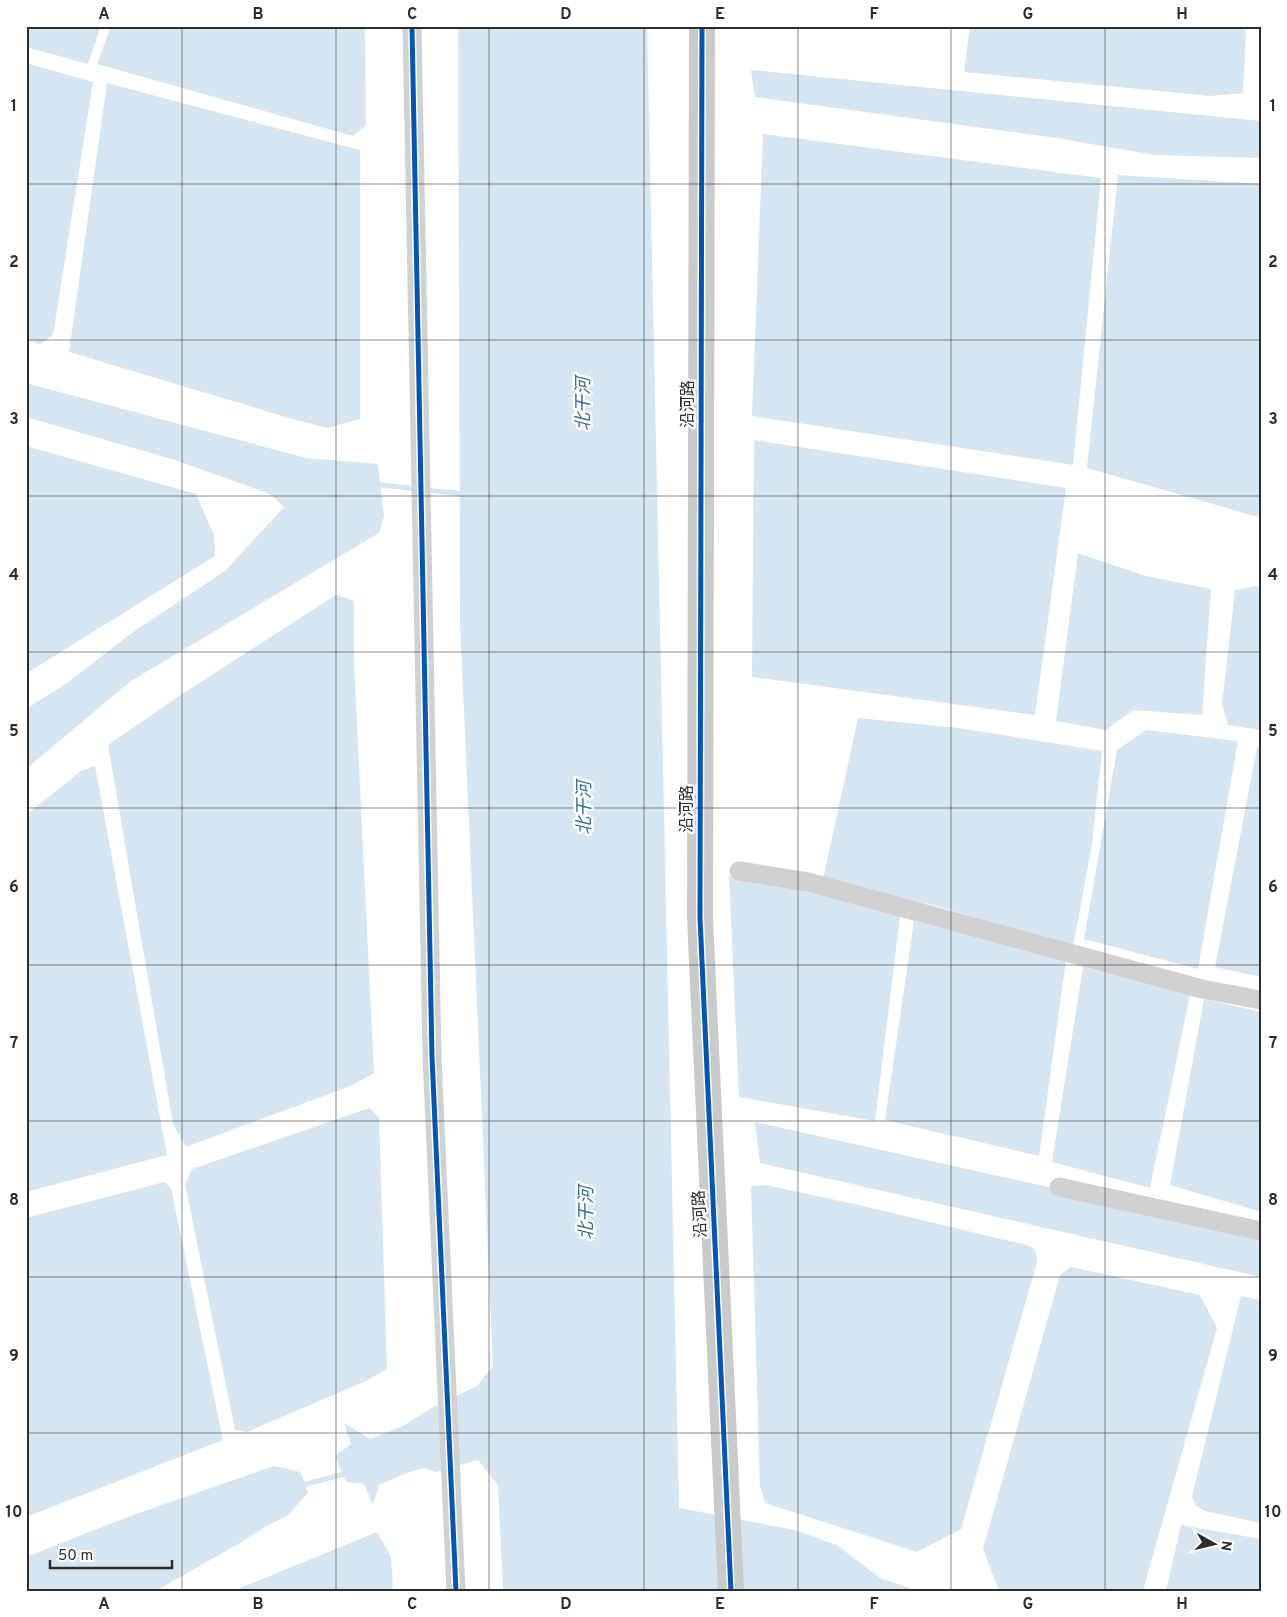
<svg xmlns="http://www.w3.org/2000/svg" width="1287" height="1617" font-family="Overpass,'Noto Sans SC',sans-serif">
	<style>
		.water { fill: #d5e6f2 }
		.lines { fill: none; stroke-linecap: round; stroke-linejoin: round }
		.stream { stroke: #d5e6f2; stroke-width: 5 }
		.street { stroke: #d1d1d1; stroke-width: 19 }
		.secondary { stroke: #cacaca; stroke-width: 26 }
		.cycleway-casing { stroke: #fff; stroke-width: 8 }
		.cycleway { stroke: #0057b8; stroke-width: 5 }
		.grid { fill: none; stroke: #2c2c2c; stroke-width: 1; stroke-opacity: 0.55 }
		.labels { text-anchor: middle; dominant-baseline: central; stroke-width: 5; stroke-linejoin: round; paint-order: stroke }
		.street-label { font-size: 16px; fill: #2c2c2c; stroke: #fff }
		.water-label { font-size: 18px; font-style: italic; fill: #366e93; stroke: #fff }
		.neatline { fill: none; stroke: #2c2c2c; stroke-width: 2 }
		.grid-label { font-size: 16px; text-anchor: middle; font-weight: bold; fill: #2c2c2c }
	</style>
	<rect width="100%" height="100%" fill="#fff"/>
	<g class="water">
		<polygon points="26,26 101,26 88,64 26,47"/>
		<polygon points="111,26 365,26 366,126 353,136 97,64"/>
		<polygon points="458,26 647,26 679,1508 795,1530 837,1545 880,1578 918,1591 503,1591 498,1485 478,1460 436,1472 424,1468 406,1473 379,1485 373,1505 364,1484 346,1482 335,1456 351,1444 344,1423 370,1439 403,1426 433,1407 477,1386 493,1366 460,621"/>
		<polygon points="970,26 1232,26 1246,30 1243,93 1210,96 964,72"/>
		<polygon points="26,63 93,82 53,335 40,344 26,339"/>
		<polygon points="751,70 1261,121 1261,158 1154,155 1057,138 755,97"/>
		<polygon points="107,83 360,150 360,419 328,428 289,418 69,352"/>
		<polygon points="763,134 1101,178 1073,465 752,416"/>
		<polygon points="1118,175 1261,184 1261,487 1258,517 1087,468"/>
		<polygon points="26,383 306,458 378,464 384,516 379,533 131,681 26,769 26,709 67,683 133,632 225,571 284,507 270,494 175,460 26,417"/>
		<polygon points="754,440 1066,488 1035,715 752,677"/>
		<polygon points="26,446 196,494 214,535 215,556 27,673"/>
		<polygon points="1078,553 1146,576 1211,589 1202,715 1133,710 1106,730 1056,721"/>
		<polygon points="1256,586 1261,587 1261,730 1228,725 1222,704 1235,590"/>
		<polygon points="336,595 354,601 354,664 374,1073 353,1085 186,1147 173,1124 108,745 179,696"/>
		<polygon points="858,718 959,728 1102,751 1092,844 1073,947 933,905 860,890 823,879"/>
		<polygon points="1146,730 1238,741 1198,969 1084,939 1117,750"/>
		<polygon points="1257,748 1261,748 1261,977 1215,967"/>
		<polygon points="95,766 167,1155 26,1192 26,815 81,771"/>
		<polygon points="729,876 796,889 900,916 875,1121 739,1097"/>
		<polygon points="914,921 1066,960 1039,1156 885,1120"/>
		<polygon points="1083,967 1190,995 1150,1188 1052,1162"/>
		<polygon points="1204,999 1261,1012 1261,1212 1170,1185"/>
		<polygon points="369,1108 379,1117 387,1369 366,1381 247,1432 235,1430 185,1184 192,1169"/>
		<polygon points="755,1122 1261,1234 1261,1277 760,1163"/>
		<polygon points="164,1182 171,1188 223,1440 26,1517 26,1218"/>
		<polygon points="766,1185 859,1205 1026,1245 1035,1249 1037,1262 961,1529 917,1552 765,1503 760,1486 751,1186"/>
		<polygon points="1071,1267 1200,1295 1217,1328 1143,1591 999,1591 983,1549 1060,1275"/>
		<polygon points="1241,1296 1261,1300 1261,1523 1205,1511 1196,1506 1192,1496"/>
		<polygon points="274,1466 301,1472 308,1493 287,1516 265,1527 240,1543 161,1588 152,1591 26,1591 26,1557 130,1516"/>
		<polygon points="1181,1525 1261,1539 1261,1591 1166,1591"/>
		<polygon points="377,1532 391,1556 393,1591 233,1591"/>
	</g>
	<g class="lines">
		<g class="stream">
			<polyline points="375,484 416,489"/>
			<polyline points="425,490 466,494"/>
			<polyline points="299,1486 348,1473"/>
		</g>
		<g class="street">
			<polyline points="412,26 432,1057 456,1591"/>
			<polyline points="739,871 808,882 1202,989 1261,1000"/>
			<polyline points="1059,1187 1261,1231"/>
		</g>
		<polyline class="secondary" points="702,26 700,918 731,1591"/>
		<defs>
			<g id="cycleway">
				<polyline points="412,26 432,1057 456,1591"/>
				<polyline points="702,26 700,918 731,1591"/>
			</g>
		</defs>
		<use href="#cycleway" class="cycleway-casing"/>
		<use href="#cycleway" class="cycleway"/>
	</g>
	<path class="grid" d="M182,26V1591M336,26V1591M489,26V1591M644,26V1591M798,26V1591M951,26V1591M1105,26V1591M26,184H1261M26,340H1261M26,496H1261M26,652H1261M26,808H1261M26,965H1261M26,1121H1261M26,1277H1261M26,1433H1261"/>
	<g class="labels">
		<g class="street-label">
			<text transform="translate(689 404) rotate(-90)">沿河路</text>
			<text transform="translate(688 809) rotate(-90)">沿河路</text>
			<text transform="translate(701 1214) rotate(-93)">沿河路</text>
		</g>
		<g class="water-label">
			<text transform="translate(584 404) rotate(-90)">北干河</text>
			<text transform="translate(585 808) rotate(-90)">北干河</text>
			<text transform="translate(587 1213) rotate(-90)">北干河</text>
		</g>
	</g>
	<rect width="1287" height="1617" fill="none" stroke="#ffffff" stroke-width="55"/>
	<g transform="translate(1214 1544) rotate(98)" stroke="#ffffff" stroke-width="4" paint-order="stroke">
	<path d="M0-4L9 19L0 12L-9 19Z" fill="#2c2c2c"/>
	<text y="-8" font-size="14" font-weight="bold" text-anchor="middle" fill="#2c2c2c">N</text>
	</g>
	<path d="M50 1560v8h122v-8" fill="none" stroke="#2c2c2c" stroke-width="2.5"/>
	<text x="58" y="1560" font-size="15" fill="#2c2c2c" stroke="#ffffff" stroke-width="4" paint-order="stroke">50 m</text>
	<rect x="28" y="28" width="1232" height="1562" class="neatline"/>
	<g class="grid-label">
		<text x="104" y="19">A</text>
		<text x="258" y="19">B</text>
		<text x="412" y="19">C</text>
		<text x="566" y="19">D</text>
		<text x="720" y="19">E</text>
		<text x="874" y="19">F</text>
		<text x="1028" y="19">G</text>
		<text x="1182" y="19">H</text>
		<text x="14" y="111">1</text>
		<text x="1273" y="111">1</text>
		<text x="14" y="267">2</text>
		<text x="1273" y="267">2</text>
		<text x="14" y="424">3</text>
		<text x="1273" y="424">3</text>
		<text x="14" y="580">4</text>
		<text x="1273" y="580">4</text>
		<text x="14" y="736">5</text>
		<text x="1273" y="736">5</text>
		<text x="14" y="892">6</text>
		<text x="1273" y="892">6</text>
		<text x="14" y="1048">7</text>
		<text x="1273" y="1048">7</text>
		<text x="14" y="1205">8</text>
		<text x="1273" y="1205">8</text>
		<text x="14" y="1361">9</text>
		<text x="1273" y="1361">9</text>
		<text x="14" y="1517">10</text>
		<text x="1273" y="1517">10</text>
		<text x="104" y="1609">A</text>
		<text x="258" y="1609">B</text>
		<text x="412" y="1609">C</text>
		<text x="566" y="1609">D</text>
		<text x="720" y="1609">E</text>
		<text x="874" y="1609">F</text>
		<text x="1028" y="1609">G</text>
		<text x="1182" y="1609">H</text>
	</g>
</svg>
